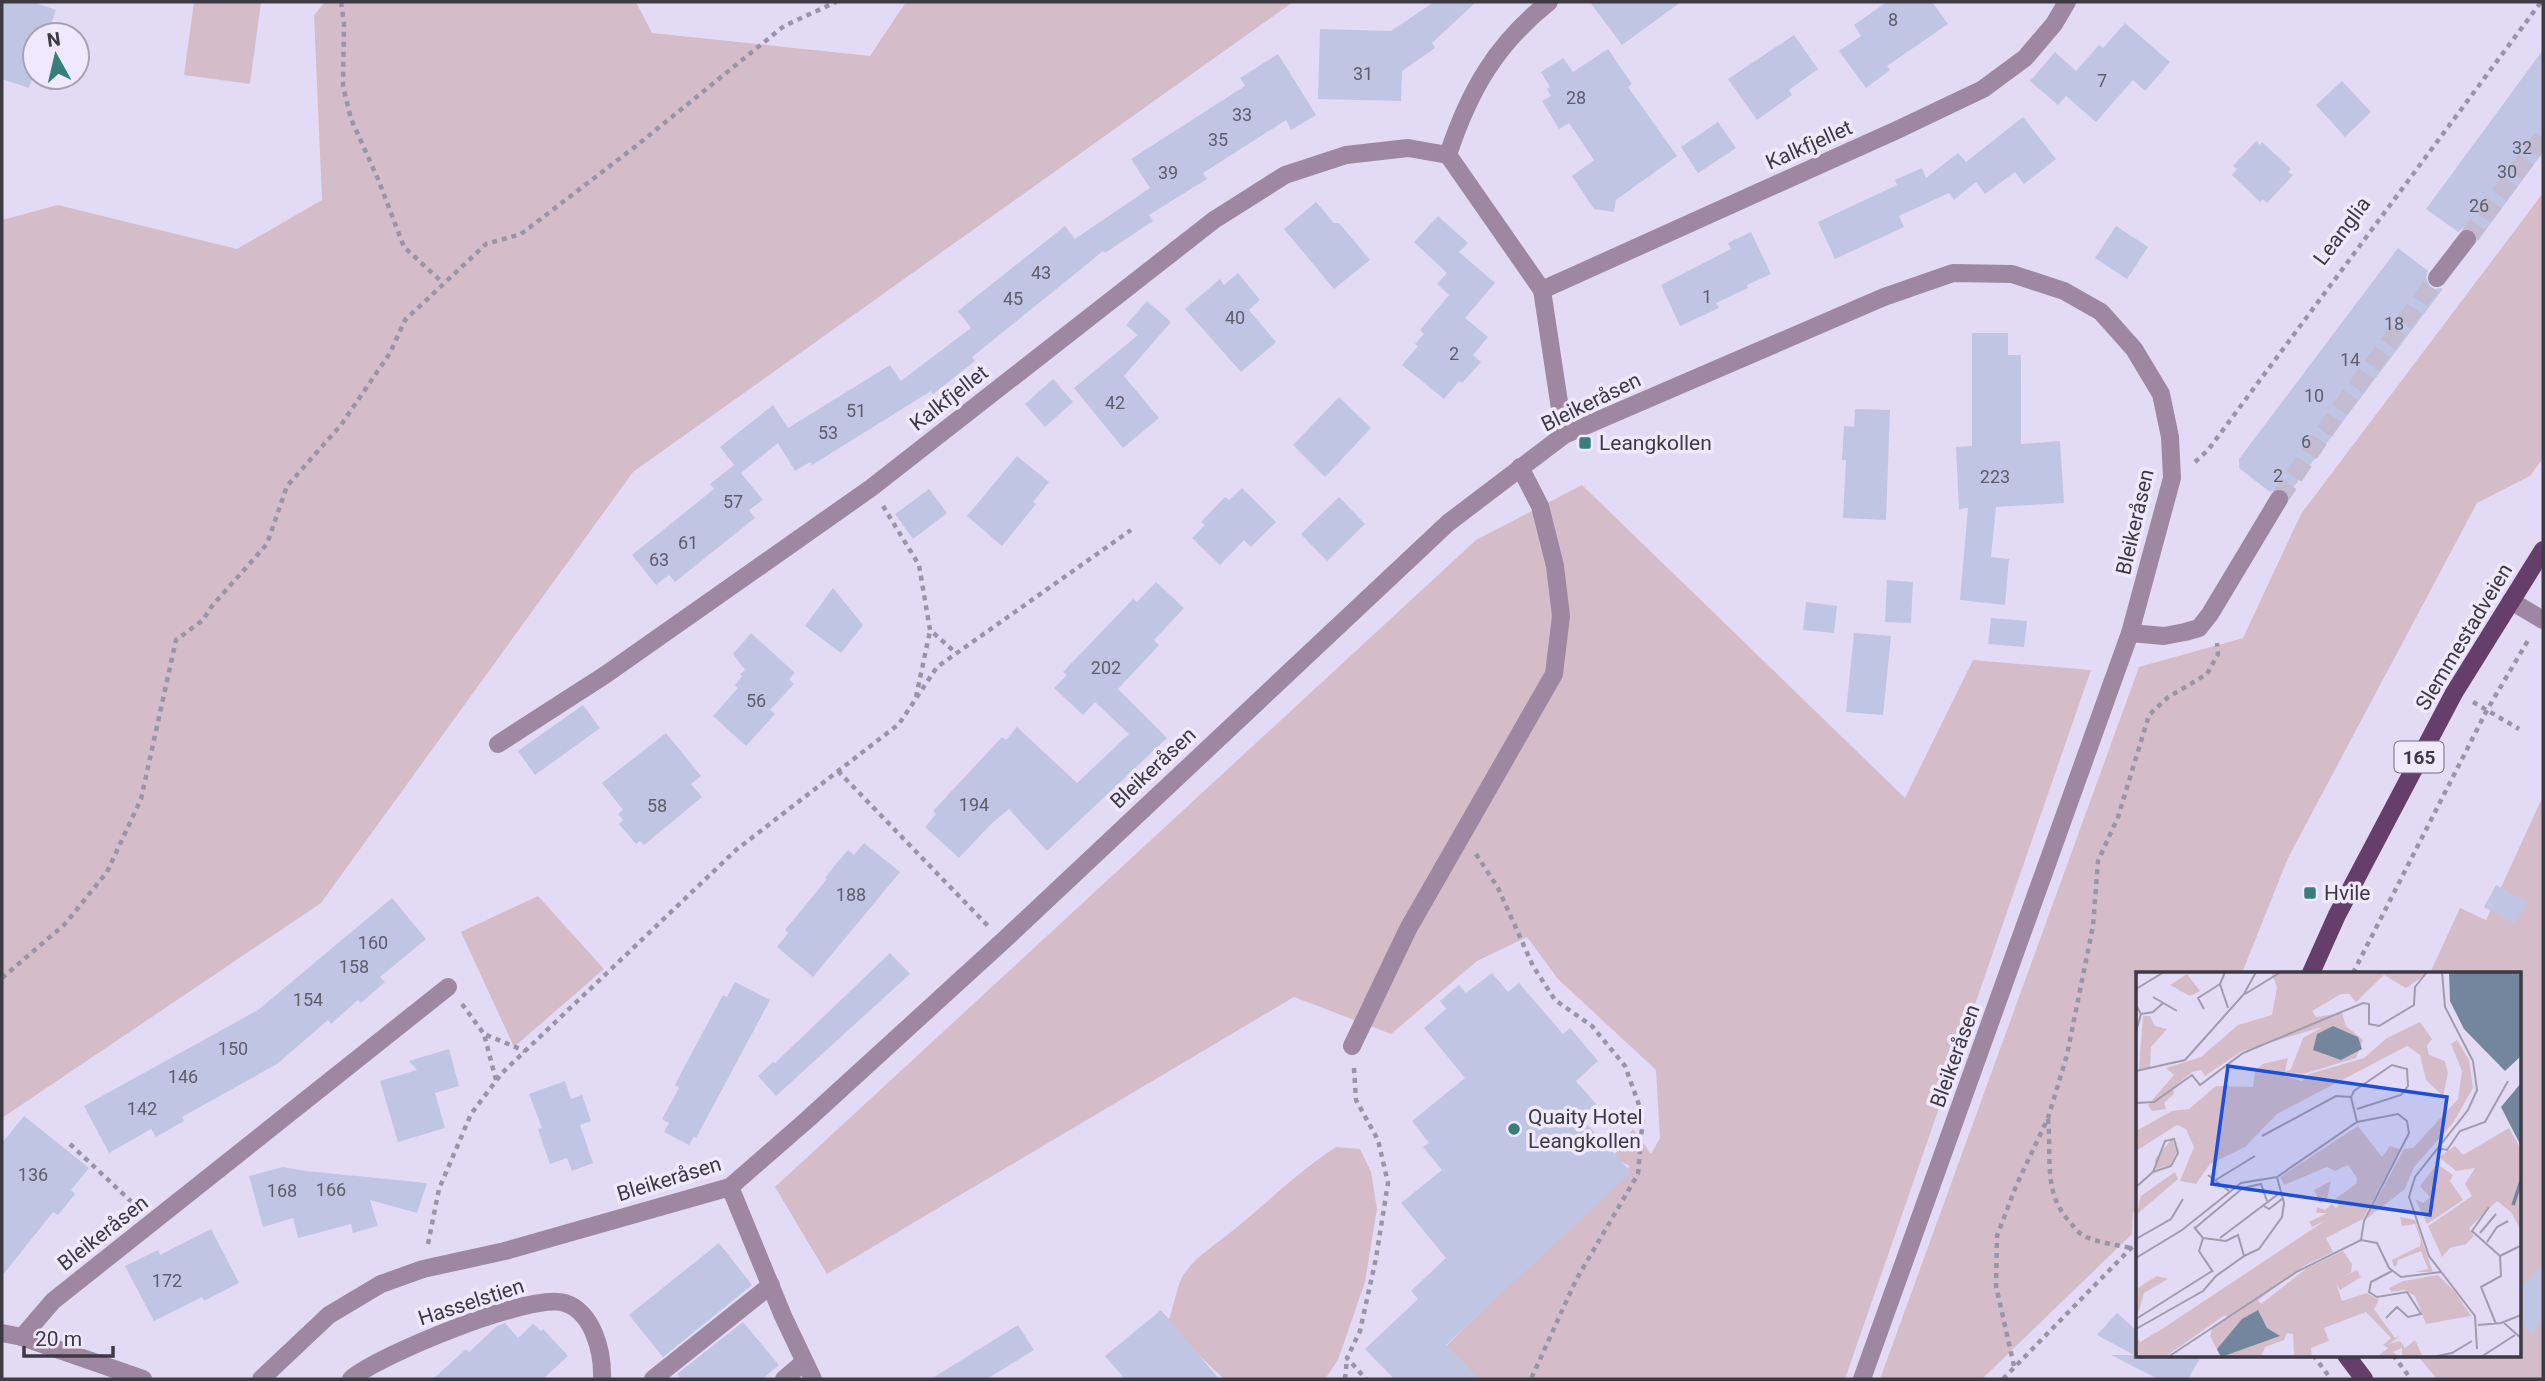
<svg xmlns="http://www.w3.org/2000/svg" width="2545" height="1381" font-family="Roboto,sans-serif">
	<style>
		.green { fill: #d4bdc9 }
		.building { fill: #c0c5e3 }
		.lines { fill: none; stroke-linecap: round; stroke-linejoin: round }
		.minor-tunnel { stroke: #c2bbd2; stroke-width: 18; stroke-dasharray: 18 9; stroke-linecap: butt }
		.path { stroke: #9a94a7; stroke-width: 4.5; stroke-dasharray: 5 5; stroke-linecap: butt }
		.minor { stroke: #9e87a1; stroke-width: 18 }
		.major { stroke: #663e6c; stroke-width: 18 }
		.poi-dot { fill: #377f7c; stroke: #f0e9fe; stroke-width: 2.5 }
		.labels { text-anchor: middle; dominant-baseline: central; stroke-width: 7; stroke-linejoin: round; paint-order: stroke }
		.number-label { font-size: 18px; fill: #5e5d6c }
		.shield { fill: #f0e9fe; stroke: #736e7c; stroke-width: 2 }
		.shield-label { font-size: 19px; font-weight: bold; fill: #3d3a44 }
		.street-label { font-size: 21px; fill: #3d3a44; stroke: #f0e9fe }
		.poi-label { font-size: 21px; fill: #3d3a44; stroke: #f0e9fe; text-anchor: start }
		.inset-river { fill: none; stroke: #74869e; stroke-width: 3.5 }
		.inset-road { fill: none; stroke: #a19bae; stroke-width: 2 }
		.view { fill: #1d4ed8; fill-opacity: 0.15; stroke: #1d4ed8; stroke-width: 3.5 }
		.inset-edge { fill: none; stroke: #3d3a44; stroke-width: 3.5 }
	</style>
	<rect width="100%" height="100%" fill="#e3dbf5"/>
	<g class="green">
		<polygon points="194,2 261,2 250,84 184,75"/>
		<polygon points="325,2 636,2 652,33 870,56 906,2 1293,2 633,472 321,903 2,1118 2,220 58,205 237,249 322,200 314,15"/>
		<polygon points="2543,193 2543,458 2530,476 2477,503 2288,858 2242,973 2137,973 2137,1208 2133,1213 2132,1234 1982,1379 1880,1379 2139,667 2243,638 2301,514"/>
		<polygon points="1582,485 1905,798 1973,660 2091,670 1845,1379 1462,1379 1439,1353 1630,1166 1612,1158 1633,1129 1651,1154 1660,1138 1656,1070 1558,979 1527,937 1477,961 1391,1034 1294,997 827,1274 775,1187 1476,540"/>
		<polygon points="2543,796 2543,1379 2437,1379 2417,1355 2519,1355 2519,973 2430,973 2460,908 2486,920"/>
		<polygon points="538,896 604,969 514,1047 461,932"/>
		<path d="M1336,1147L1360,1149L1371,1172L1377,1209L1365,1282L1338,1360L1325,1379H1224L1167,1325C1173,1311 1177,1284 1184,1274C1197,1255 1218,1243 1236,1228C1269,1201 1299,1171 1336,1147Z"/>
	</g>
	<g class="building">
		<polygon points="2,2 33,2 56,10 47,35 35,35 35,70 29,88 2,79"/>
		<polygon points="1434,2 1476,2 1432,43 1435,48 1402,71 1401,101 1318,99 1320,29 1391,31"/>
		<polygon points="1590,2 1681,2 1622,45"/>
		<polygon points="1887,2 1932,2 1948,24 1887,66 1890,70 1866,88 1839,51 1861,36 1854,25"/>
		<polygon points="2125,23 2170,62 2145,91 2133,80 2096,122 2066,96 2058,105 2030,81 2055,52 2076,71 2099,45 2103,48"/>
		<polygon points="1794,35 1818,69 1789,90 1792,95 1757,120 1728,79"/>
		<polygon points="1608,49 1632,84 1628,87 1677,156 1616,200 1614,212 1594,209 1572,176 1594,160 1569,123 1559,129 1542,101 1551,96 1547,89 1550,87 1541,72 1563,58 1573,72"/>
		<polygon points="2543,50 2543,152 2478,241 2473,230 2463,228 2458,232 2426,209"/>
		<polygon points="1278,54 1316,115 1291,130 1286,120 1203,173 1207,179 1149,215 1153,221 1105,253 1103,251 1065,282 972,357 975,361 933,394 931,391 812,465 810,462 795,471 778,443 741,473 763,500 749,510 755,518 675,582 669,575 656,585 632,555 714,489 710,484 734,465 720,447 773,405 788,428 890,365 901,381 971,328 958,311 1065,226 1075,239 1150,188 1131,159 1245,86 1240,78"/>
		<polygon points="2342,81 2371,112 2345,137 2316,105"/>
		<polygon points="2023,117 2056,159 2024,184 2015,172 1985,194 1976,182 1954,200 1949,193 1899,216 1904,227 1835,259 1818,222 1897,185 1895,180 1922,168 1926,178 1958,153 1966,162"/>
		<polygon points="1718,122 1736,148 1698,173 1681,147"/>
		<polygon points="2256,141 2260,145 2262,142 2291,169 2288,172 2293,175 2267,203 2263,199 2260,202 2232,175 2237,169 2233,166"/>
		<polygon points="1316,202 1334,223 1339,223 1370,260 1334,289 1284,229"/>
		<polygon points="1438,216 1468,243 1459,252 1495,283 1465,318 1488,337 1473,355 1481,362 1462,383 1459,381 1444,399 1402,365 1418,346 1415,344 1424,334 1420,330 1449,295 1437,284 1447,273 1414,242"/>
		<polygon points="2116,226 2148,247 2127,279 2095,258"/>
		<polygon points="1751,232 1771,274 1747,285 1748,288 1716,303 1719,308 1680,326 1661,285 1731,249 1728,243"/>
		<polygon points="2398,248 2428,271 2426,277 2430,287 2435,289 2442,288 2442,290 2289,493 2280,488 2270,492 2239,468 2239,459"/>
		<polygon points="1238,273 1260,300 1249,310 1276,342 1241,372 1185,309 1220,279 1224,285"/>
		<polygon points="1147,301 1171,322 1124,376 1159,418 1123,448 1074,388 1138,335 1126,325"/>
		<polygon points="1972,333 2008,333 2008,355 2021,355 2021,444 2060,441 2064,503 1996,507 1991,557 2009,559 2005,605 1960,600 1968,508 1959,509 1956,447 1972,446"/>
		<polygon points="1053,379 1073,402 1045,427 1025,404"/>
		<polygon points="1339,397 1371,428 1325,477 1293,445"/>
		<polygon points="1855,409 1890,410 1886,520 1843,518 1846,460 1842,460 1844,426 1854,427"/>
		<polygon points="1017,456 1049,482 1033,502 1036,504 1002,546 967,516"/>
		<polygon points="1242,488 1276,522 1251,547 1244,540 1220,565 1192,538 1205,525 1201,522 1225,497 1229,500"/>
		<polygon points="929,489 947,513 913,539 895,514"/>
		<polygon points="1339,497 1365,524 1327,561 1301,534"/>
		<polygon points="1887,580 1913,582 1911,623 1885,622"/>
		<polygon points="1156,582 1184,608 1154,640 1159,645 1118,689 1167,738 1047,851 1009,809 991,824 959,858 925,827 936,814 933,811 1002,737 1006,740 1017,727 1077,783 1129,734 1095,702 1083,715 1054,688 1067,675 1063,672 1133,599 1137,602"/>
		<polygon points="833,588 863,625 841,653 805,626"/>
		<polygon points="1806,602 1837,606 1834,633 1803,630"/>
		<polygon points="1991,618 2027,621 2024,647 1988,644"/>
		<polygon points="751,633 795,673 789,679 794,684 770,710 775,714 746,746 713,716 738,688 735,685 742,676 740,674 745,670 733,654"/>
		<polygon points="1854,633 1891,636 1883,715 1846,712"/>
		<polygon points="583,705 600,728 535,775 518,751"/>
		<polygon points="666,733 701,776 691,784 702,797 644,845 640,841 636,844 619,824 623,820 618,814 623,810 602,783"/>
		<polygon points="864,843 900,872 813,977 777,947 788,933 785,930 827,879 825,878 836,864 848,850 854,855"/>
		<polygon points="2496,885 2527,902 2515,924 2484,907"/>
		<polygon points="392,898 426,939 380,977 385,982 361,1003 358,1000 331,1024 328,1020 277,1064 182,1117 184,1121 156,1137 151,1129 109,1153 84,1106 258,1010"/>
		<polygon points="890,953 910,974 776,1096 758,1076 773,1062 775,1063"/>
		<polygon points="1492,973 1508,992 1519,983 1563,1034 1570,1028 1598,1061 1576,1081 1596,1104 1580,1117 1631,1172 1446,1345 1479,1379 1394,1379 1365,1349 1418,1299 1411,1291 1446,1258 1401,1203 1442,1170 1423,1147 1429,1143 1412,1121 1465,1078 1424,1028 1446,1009 1440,1001 1459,985 1466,993"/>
		<polygon points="735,982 770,1000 696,1138 694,1136 689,1145 664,1132 669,1123 662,1119 679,1088 675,1085 688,1060 723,995 727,997"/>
		<polygon points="449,1049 459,1086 435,1093 445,1128 398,1142 380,1081 417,1070 409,1061"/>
		<polygon points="565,1081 571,1099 582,1095 591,1121 580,1125 593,1163 572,1171 567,1158 550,1164 538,1129 542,1128 529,1094"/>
		<polygon points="24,1116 89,1168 71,1190 75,1194 58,1215 53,1212 2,1276 2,1143"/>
		<polygon points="283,1167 306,1171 427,1183 417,1213 370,1200 378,1226 353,1233 351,1224 298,1238 293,1218 263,1227 249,1176"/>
		<polygon points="211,1229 239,1283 204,1301 202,1297 154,1321 125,1266 158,1250 160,1255"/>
		<polygon points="719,1243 752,1285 663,1357 629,1315"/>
		<polygon points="2543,1265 2543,1322 2531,1334 2519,1320 2519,1288"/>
		<polygon points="1161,1310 1219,1379 1125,1379 1105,1356"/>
		<polygon points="2117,1313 2137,1331 2137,1355 2202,1355 2188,1379 2158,1379 2111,1355 2134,1355 2097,1335"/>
		<polygon points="743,1322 779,1365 762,1379 681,1379 677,1374"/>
		<polygon points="505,1323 518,1338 533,1324 541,1331 543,1329 568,1356 543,1379 433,1379 466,1349 469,1352 497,1326"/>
		<polygon points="1018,1325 1034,1350 987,1379 931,1379"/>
	</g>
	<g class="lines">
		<g class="minor-tunnel">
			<polyline points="2467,239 2543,137"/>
			<polyline points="2279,499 2335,416 2437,278"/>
		</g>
		<g class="path">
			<polyline points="341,2 344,23 343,86 351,119 378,179 404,247 443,283"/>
			<polyline points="2195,462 2208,450 2541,2"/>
			<polyline points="883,506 919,565 930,630 956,653"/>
			<polyline points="916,697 930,631"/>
			<polyline points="2473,702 2519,729"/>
			<polyline points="838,771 988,926"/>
			<polyline points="1476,854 1498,888 1533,966 1555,1000 1592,1026 1625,1066 1643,1116 1638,1174 1576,1280 1531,1379"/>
			<polyline points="2353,973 2487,710 2530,637"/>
			<polyline points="2,978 65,924 107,872 141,799 176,640 203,620 212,606 267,544 287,486 341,425 390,353 405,320 486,244 521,234 636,146 784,26 836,2"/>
			<polyline points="462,1004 484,1034"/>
			<polyline points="1354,1068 1356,1100 1378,1140 1388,1183 1376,1258 1360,1331 1347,1358 1366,1379"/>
			<polyline points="496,1080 484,1034 525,1051"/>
			<path d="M2048,1119C2052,1156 2042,1194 2071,1223C2074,1227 2078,1233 2083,1235C2093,1242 2118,1245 2131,1248"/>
			<polyline points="70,1144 137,1207"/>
			<polyline points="428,1244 439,1189 471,1114 502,1073 736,850 899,724 937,667 1131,530"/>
			<polyline points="2313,1355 2331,1379"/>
			<polyline points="2393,1355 2411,1379"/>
			<polyline points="2014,1366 1996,1286 1997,1236 2016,1186 2048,1118 2067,1055 2093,926 2098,861 2118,817 2149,715 2167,698 2207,674 2218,654 2217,643"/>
			<polyline points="1345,1379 1347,1359"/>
			<polyline points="2003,1379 2137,1242"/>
		</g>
		<g class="minor">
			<path d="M1549,2C1496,44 1469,91 1448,155L1542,290L1564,435"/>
			<polyline points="2437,278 2467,239"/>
			<polyline points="1542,290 1897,130 1983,89 2025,58 2054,24 2067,2"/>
			<polyline points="2511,601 2543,620"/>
			<polyline points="2130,633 2164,636 2185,632 2199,628 2210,614 2279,499"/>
			<polyline points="498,744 605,675 871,488 1214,220 1285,175 1346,155 1408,148 1448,155"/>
			<polyline points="1352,1046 1408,929 1554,674 1561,616 1555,566 1540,506 1520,467"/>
			<polyline points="730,1187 783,1316 813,1379"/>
			<polyline points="2,1333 22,1337 143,1379"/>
			<polyline points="22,1337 53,1301 448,987"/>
			<polyline points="261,1379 329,1315 381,1284 423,1269 505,1251 730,1187 808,1119 1003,941 1448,523 1564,435 1884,297 1953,273 2012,274 2064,291 2101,312 2134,349 2161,394 2170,437 2172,478 2130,633 1862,1379"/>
			<path d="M351,1379C379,1355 531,1292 565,1303C593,1312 603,1352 602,1379"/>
			<polyline points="653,1379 771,1285"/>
			<polyline points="784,1379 804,1362"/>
		</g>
		<g class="major">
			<polyline points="2311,973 2337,915 2454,693 2543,550"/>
			<polyline points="2346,1355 2364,1379"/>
		</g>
	</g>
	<g class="poi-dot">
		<rect x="1578" y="436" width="14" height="14" rx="3.5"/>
		<rect x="2303" y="886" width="14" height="14" rx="3.5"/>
		<circle cx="1514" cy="1129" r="7"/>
	</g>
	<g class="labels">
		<g class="number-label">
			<text x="1893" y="19">8</text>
			<text x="1363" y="73">31</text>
			<text x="2102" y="80">7</text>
			<text x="1576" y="97">28</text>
			<text x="1242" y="114">33</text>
			<text x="1218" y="139">35</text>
			<text x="2522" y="147">32</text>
			<text x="2507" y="171">30</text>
			<text x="1168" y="172">39</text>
			<text x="2479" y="205">26</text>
			<text x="1041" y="272">43</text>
			<text x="1707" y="296">1</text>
			<text x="1013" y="298">45</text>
			<text x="1235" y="317">40</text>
			<text x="2394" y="323">18</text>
			<text x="1454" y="353">2</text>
			<text x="2350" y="359">14</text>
			<text x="2314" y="395">10</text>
			<text x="1115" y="402">42</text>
			<text x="856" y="410">51</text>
			<text x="828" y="432">53</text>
			<text x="2306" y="441">6</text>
			<text x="2278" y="475">2</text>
			<text x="1995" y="476">223</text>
			<text x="733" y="501">57</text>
			<text x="688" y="542">61</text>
			<text x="659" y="559">63</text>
			<text x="1106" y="667">202</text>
			<text x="756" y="700">56</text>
			<text x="974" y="804">194</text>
			<text x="657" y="805">58</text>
			<text x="851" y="894">188</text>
			<text x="373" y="942">160</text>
			<text x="354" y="966">158</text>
			<text x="308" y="999">154</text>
			<text x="233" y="1048">150</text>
			<text x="183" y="1076">146</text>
			<text x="142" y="1108">142</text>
			<text x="33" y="1174">136</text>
			<text x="331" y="1189">166</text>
			<text x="282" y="1190">168</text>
			<text x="167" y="1280">172</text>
		</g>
		<rect class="shield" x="2394.5" y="741.5" width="49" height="31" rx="5"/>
		<g class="shield-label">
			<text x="2419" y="757">165</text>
		</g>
		<g class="street-label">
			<text transform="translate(1809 145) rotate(-24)">Kalkfjellet</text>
			<text transform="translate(2342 231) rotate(-53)">Leanglia</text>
			<text transform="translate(949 398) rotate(-38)">Kalkfjellet</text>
			<text transform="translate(1591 402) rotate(-26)">Bleikeråsen</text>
			<text transform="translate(2135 522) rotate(-77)">Bleikeråsen</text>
			<text transform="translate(2464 637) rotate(-59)">Slemmestadveien</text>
			<text transform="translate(1153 768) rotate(-43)">Bleikeråsen</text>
			<text transform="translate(1955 1056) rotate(-70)">Bleikeråsen</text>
			<text transform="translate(669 1179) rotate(-17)">Bleikeråsen</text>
			<text transform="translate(103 1233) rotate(-38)">Bleikeråsen</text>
			<text transform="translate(471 1302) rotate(-18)">Hasselstien</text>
		</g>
		<g class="poi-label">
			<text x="1599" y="443">Leangkollen</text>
			<text x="2324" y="893">Hvile</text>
			<text x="1528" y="1117">Quaity Hotel<tspan x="1528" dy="24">Leangkollen</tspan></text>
		</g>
	</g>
	<g transform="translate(2136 972)">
		<rect width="385" height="385" fill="#e3dbf5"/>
		<path d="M135,0H293L270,16L248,3L220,30L213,22H205L176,39L180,45L206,41L210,54L227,68L220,86L167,102L149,100L155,97L167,66L186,55L106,79L69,104L65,98L56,100L37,116L38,122L28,131L30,137L16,139L12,133L38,103L30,96L65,85L102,53L136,43L141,15ZM51,2L64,19L54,24L34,13ZM7,44H14L19,54L31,57L15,75L14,96L3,97ZM284,50L296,67L291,74L293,83L309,89L312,101L307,124L290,108L284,83L271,74L141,142L109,175L74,192L60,212L44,209L58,175L50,157L41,153L0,179V159L36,139L53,137L80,114L117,115L119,99L127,92L152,86L148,104L166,109L173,102L228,86L251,66ZM321,68L333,88L337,116L317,151L278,195L269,217L230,247L268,177L277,176L322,127L326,99L315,72ZM222,154L246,185L254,174L264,177L227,247L190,266L197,280L168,294L122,328L125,332L171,296L207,279L216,292L215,300L205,306L221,298L225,305L204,318L200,311L206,329L231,321L243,328L238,337L259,366L265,364L253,372L264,369L269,376L279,368L287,385H266V376L257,380L263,385H241L252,376L247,373L255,366L230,340L188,356L193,369L175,376L176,385L158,383L157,362L151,361L148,368L129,375L125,385H85L74,364L77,354L92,346L89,343L29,385H0V365L4,370L26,357L190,248L176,255L173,250L191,241H180L181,235L189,238L196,232L200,236L203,233L199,227L220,212L221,206L212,193L199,199L191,195L148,213L144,205ZM373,156L385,177V259L375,240L361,229L333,256L338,264L330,272L314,276L306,285L292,254L336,224L329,212L339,196L320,199L303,185L319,174L327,183ZM36,167L41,180L34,193L20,197L19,187ZM301,192L317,203L314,209L327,228L291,252L279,227L287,231L294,225L284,214ZM39,200L42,207L0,243L5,224ZM195,209L191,227L184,231L178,218ZM264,245L279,248L297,300H279L292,297L285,279L262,288L260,295L257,293L256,288L284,274L285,269L279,252L266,254ZM302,303L319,320L335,344L290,352L279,324L268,318L255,320L253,316L267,309ZM21,304L32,307L8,321L1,345L0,317Z" fill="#d4bdc9"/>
		<path d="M313,0H385V84L369,99L328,57L314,29ZM197,54L222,65L226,77L205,88L177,78L181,62ZM385,111V174L365,135ZM122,338L131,356L144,364L85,385L81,377L106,347Z" fill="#74869e"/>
		<path class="inset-river" d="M377,233L385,209"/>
		<path class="inset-road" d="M89,0L84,12L92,36M306,0L309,35L337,89L341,118L332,138L279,205L273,225L293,284L339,344L341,377M0,17L28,0M109,22L145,0M17,25L41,39M0,33L5,42L0,59M68,37L62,26L84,12M5,42L17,40L27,31M0,99L49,88L108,22L120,0M0,131L18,130L56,103L64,113L107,81L227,31L233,32V52L243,54L278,33L279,15L291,0M221,137L265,123L272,114L271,97L256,93L218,119L215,125L221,150M126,164L200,124L215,125M301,176L311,178L324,159L349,150L372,109M72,203L93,219M78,209L119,184M0,215L17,200L35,194L42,181L38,167L29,169L17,200M128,234L133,237L146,227M353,235L336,259L364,284L365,304L345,315L360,352M58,255L67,266L63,279L77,300M59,256L107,216L125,212L131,229M344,261L360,242M84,266L145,220M0,267L35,247L47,227M351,270L361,255L372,249M108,284L123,277L146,245L148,231L141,205M364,284L384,274M0,286L46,258L105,211L141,205L221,150L262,142L271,149L273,161L228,249L225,268M250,346L261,335L272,345L285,342L271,320L241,325L233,320L235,310L256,299M0,347L76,299M368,351L385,366M342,353L365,351L385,343M0,357L67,319L80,304L108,284L102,263L90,269L67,266M32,385L162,299L225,268L241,271L253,296L265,305L305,300M297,385L316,381L336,369M345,385L379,363"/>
		<path class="view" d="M92,94L311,125L294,243L76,212Z"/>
		<rect width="385" height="385" class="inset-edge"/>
	</g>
	<rect width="2545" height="1381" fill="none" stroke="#3d3a44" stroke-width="7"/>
	<g transform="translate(56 56) rotate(352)"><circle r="33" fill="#f0e9fe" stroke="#a8a3b4" stroke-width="2"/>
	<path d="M0-5L12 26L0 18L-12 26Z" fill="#377f7c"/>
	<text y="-10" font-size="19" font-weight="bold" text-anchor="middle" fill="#3d3a44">N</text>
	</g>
	<path d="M24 1346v10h89v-10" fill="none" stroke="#3d3a44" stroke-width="3.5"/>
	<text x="35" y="1346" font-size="21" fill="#3d3a44" stroke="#f0e9fe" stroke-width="5" paint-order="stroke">20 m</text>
</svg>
